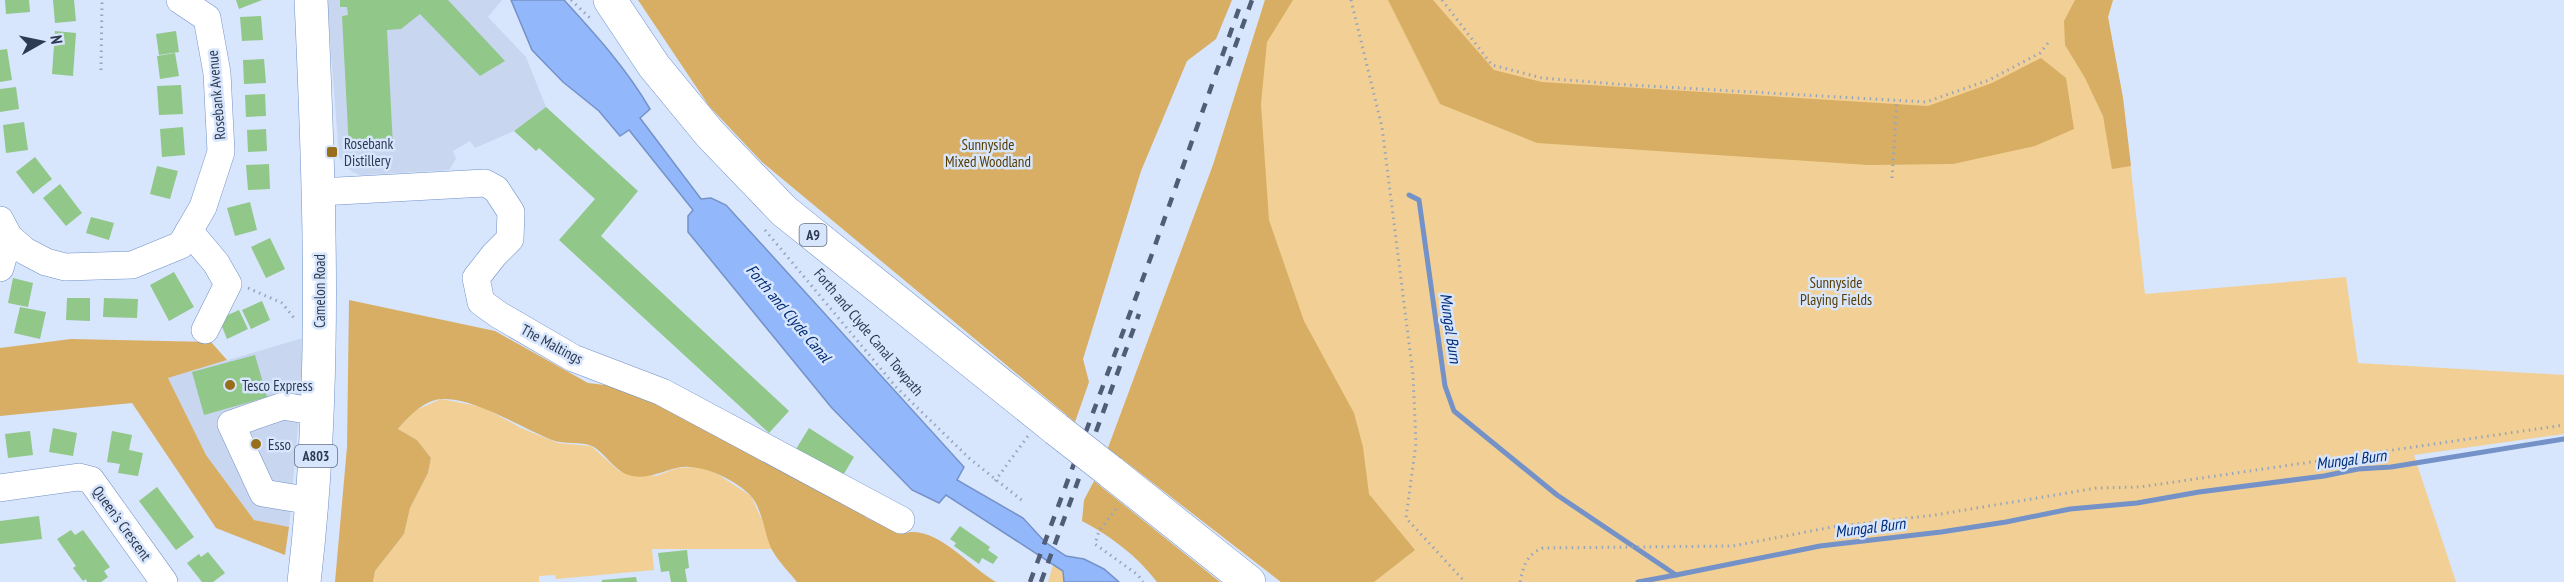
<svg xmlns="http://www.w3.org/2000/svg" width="2564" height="582" font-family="'PT Sans Narrow',sans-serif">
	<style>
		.built { fill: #c8d6f0 }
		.green { fill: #f2d095 }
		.forest { fill: #d7ae64 }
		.water { fill: #92b8fb; stroke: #7492c8; stroke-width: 1.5 }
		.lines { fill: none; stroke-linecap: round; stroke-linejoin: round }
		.stream { stroke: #7492c8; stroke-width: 5 }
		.building { fill: #91c788 }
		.minor-casing { stroke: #7291c7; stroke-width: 28 }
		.major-casing { stroke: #7291c7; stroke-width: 34 }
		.path { stroke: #97a5bc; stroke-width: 3; stroke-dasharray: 1.5 4.5; stroke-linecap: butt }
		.minor { stroke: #fff; stroke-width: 27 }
		.major { stroke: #fff; stroke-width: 33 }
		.rail { stroke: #505d75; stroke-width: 4.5; stroke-dasharray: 10 10; stroke-linecap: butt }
		.major-bridge-casing { stroke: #7291c7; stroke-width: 34; stroke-linecap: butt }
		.major-bridge { stroke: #fff; stroke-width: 33 }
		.poi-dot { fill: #976f1b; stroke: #d7e5fd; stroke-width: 2 }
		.labels { text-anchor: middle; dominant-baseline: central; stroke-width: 5; stroke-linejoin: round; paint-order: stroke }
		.shield { fill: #d7e5fd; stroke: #606d85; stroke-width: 1.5 }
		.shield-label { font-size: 14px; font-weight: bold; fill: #2d3a51 }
		.street-label { font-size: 15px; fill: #2d3a51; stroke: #d7e5fd }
		.poi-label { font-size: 15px; fill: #2d3a51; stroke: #d7e5fd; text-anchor: start }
		.park-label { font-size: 15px; fill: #583d00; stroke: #d7e5fd }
		.water-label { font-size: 16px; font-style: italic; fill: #022c76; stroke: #d7e5fd }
	</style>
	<rect width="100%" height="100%" fill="#d7e5fd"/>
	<g class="built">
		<polygon points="327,0 502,0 488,17 526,57 546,107 514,131 475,148 470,141 453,151 456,159 449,170 360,175 353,172 344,165 339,156"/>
		<polygon points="306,337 289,527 254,520 206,455 168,378"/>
	</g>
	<g class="green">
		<polygon points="1265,0 2113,0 2108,17 2123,99 2145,294 2346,277 2358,363 2564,375 2564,434 2414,455 2456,582 1281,582 1108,448 1213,165"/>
		<polygon points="441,399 483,407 521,428 558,443 591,446 619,471 656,476 677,468 697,467 714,472 751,496 768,533 772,549 652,549 654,570 556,579 555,575 539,576 539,582 373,582 375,571 404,534 410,508 428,473 431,458 417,440 398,429 414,411"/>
		<polygon points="1053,565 1063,571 1064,582 1048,582"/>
	</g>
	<g class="forest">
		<polygon points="638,0 1232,0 1216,39 1187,61 1141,171 1083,359 1089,382 1075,422 762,162 709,106"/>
		<polygon points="1265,0 1293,0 1267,42 1261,104 1269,220 1304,321 1354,413 1363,447 1369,494 1415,550 1374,582 1281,582 1108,448 1213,165"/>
		<polygon points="1388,0 1433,0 1494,70 1542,82 1928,106 1992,83 2041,58 2066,78 2074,129 2035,146 1953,164 1868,165 1537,143 1440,104"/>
		<polygon points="2075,0 2113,0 2108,17 2123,98 2131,166 2112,169 2103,116 2085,78 2065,45 2064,21"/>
		<path d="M349,300L495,331L588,383L638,389L659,406L831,491L867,518L903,534C933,522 971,568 996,582H797C789,572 778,561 772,550C764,534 763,509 750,495C734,479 699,462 676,468C661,472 648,479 632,476C614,472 607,454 592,446C581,441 564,445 552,440C522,428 473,397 442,399C424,400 409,416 398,429L417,440L431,458L428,473L410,508L404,534L375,571L373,582H335L347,447Z"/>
		<polygon points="71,339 211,342 227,360 168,378 206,455 254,520 289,527 285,555 216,528 132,403 0,416 0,348"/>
		<path d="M1094,481L1220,582H1157C1136,555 1112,537 1082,521L1084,500Z"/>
	</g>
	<path class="water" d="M511,0H564C596,35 626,68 650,109L640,118L701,199L711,198L726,205L964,467L957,480L1023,518L1045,542L1066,556L1084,559L1104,569L1119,582H1064L1063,571L946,495L939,503L912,490L831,407L688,232V216L693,210L629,130L620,136L599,111L563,82L532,50Z"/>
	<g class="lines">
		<g class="stream">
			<polyline points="1409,195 1419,200 1445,386 1454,411 1557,495 1676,575 1820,546 1941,532 2006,522 2070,509 2137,503 2199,492 2324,476 2358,469 2391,467 2564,439"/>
			<polyline points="1638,582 1676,575"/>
		</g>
	</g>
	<g class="building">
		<polygon points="5,0 29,0 30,12 6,14"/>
		<polygon points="53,0 74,0 76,21 55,23"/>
		<polygon points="236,0 262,0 239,9"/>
		<polygon points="340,0 448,0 505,61 480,76 420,14 401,29 387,30 393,147 349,149 342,16 348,15 347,7 340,7"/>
		<polygon points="261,16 263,40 242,41 240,17"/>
		<polygon points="55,31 76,33 73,76 52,74"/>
		<polygon points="176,31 179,52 159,55 156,34"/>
		<polygon points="7,49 12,80 0,82 0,50"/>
		<polygon points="175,53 179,76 160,79 157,56"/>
		<polygon points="264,59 266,83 244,84 243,60"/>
		<polygon points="181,85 183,114 159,115 157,86"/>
		<polygon points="16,87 19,109 0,112 0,89"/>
		<polygon points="265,94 266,116 246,117 245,95"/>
		<polygon points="546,107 638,191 601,236 789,411 769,433 559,240 595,199 539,148 536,151 514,131"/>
		<polygon points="24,122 28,150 6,153 3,125"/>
		<polygon points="183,127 185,155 162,157 160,129"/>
		<polygon points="266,129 267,151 248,152 247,130"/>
		<polygon points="35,157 52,179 33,194 16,172"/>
		<polygon points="269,164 270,189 248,190 246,165"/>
		<polygon points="157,166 178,171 170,199 150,194"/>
		<polygon points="60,184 82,213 66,226 43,198"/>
		<polygon points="250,202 257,230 235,236 227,208"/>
		<polygon points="91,217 114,223 109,240 86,233"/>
		<polygon points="270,238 285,269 266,278 251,247"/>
		<polygon points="174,272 194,307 169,321 150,285"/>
		<polygon points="13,278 33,283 28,307 8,303"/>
		<polygon points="67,298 90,298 90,321 66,320"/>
		<polygon points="104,298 138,299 137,318 103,317"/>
		<polygon points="262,301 270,320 251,329 242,310"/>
		<polygon points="20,307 46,312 40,339 14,333"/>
		<polygon points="239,310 248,329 227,339 219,319"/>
		<polygon points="255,355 267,397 204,415 192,372"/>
		<polygon points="53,428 77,433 73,456 49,452"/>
		<polygon points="809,428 854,457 839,482 793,454"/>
		<polygon points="30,431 33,455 8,458 5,434"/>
		<polygon points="112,431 132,435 129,450 143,453 138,476 118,473 120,464 107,462"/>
		<polygon points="157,487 194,537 176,550 139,501"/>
		<polygon points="39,516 42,539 0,544 0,521"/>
		<polygon points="960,526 990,547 988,550 998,557 993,564 982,558 979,564 954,546 956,543 950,539"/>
		<polygon points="71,530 75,535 83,530 110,567 104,571 108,577 101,582 87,582 86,579 83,581 73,568 76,566 57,539"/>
		<polygon points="687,550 689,568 685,569 687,582 671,582 669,571 661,572 658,553"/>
		<polygon points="208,552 225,573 213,582 202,582 187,563 199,554 201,557"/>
		<polygon points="636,577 637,582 602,582 602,580"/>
	</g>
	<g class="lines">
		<defs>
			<g id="minor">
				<polyline points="320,192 485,183 496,189 511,212 510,239 494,255 476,278 481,302 499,315 573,358 662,392 901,520"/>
				<polyline points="0,220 9,237 25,251 46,262 65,267 132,265 181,245 203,207 221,152 217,73 207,18 180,0"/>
				<polyline points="189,231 216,263 228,284 205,330"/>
				<polyline points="0,268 9,237"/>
				<polyline points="0,488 79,477 91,480 164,582"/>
				<polyline points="312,501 263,493 231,424 283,406 318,412"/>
			</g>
			<g id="major">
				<polyline points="610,0 654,66 710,134 784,211 1056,429"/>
				<polyline points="1111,472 1249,582"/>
				<path d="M304,582C327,389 320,194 311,0"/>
			</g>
		</defs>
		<use href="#minor" class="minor-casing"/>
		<use href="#major" class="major-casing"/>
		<g class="path">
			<polyline points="571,0 591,19"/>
			<polyline points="1351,0 1382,127 1413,375 1416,443 1406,518 1465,582"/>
			<polyline points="1442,0 1492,65 1542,78 1629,85 1926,102 1989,80 2040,53 2048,43"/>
			<polyline points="101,70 102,0"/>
			<polyline points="1892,178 1897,100"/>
			<polyline points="765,230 896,387 969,458 1024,502"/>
			<polyline points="248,288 282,303 294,318"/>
			<polyline points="995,481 1028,436"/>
			<polyline points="1116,509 1099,531 1095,544 1138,575 1143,582"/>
			<path d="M1520,582C1523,568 1526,554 1543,548L1733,546L1832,527L1935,515L2097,488L2140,487L2564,425"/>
		</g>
		<use href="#minor" class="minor"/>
		<use href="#major" class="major"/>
		<g class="rail">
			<polyline points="1228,66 1252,0"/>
			<polyline points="1030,582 1152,254 1242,0"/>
			<polyline points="1041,582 1139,314"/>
		</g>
		<defs>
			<polyline id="major-bridge" points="1056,429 1111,472"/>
		</defs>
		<use href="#major-bridge" class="major-bridge-casing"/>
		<use href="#major-bridge" class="major-bridge"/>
	</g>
	<g class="poi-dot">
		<rect x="326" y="146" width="12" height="12" rx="3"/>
		<circle cx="230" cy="385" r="6"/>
		<circle cx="256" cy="444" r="6"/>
	</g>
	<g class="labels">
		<g class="shield">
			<rect x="799.5" y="224" width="27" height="22" rx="4.5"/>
			<rect x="295" y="445" width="42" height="22" rx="4.5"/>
		</g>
		<g class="shield-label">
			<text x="813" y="235">A9</text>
			<text x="316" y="456">A803</text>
		</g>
		<g class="street-label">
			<text transform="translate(216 95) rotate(-95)">Rosebank Avenue</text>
			<text transform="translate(319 291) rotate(-90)">Camelon Road</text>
			<text transform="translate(869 332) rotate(50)">Forth and Clyde Canal Towpath</text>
			<text transform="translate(552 344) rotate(28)">The Maltings</text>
			<text transform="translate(122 523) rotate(54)">Queen's Crescent</text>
		</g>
		<g class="poi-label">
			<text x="344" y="143">Rosebank<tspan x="344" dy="17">Distillery</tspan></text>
			<text x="242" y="385">Tesco Express</text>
			<text x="268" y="444">Esso</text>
		</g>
		<g class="park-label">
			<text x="988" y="144">Sunnyside<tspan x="988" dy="17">Mixed Woodland</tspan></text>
			<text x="1836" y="282">Sunnyside<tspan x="1836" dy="17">Playing Fields</tspan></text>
		</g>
		<g class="water-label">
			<text transform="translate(789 313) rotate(50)">Forth and Clyde Canal</text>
			<text transform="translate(1451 328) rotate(82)">Mungal Burn</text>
			<text transform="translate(2351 459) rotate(-7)">Mungal Burn</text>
			<text transform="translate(1870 527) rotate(-7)">Mungal Burn</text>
		</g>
	</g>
	<g transform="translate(42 42) rotate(81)" stroke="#d7e5fd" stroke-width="4.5" paint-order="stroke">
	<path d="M0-4.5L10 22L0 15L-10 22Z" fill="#2d3a51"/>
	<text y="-9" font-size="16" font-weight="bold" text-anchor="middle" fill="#2d3a51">N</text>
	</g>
</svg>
